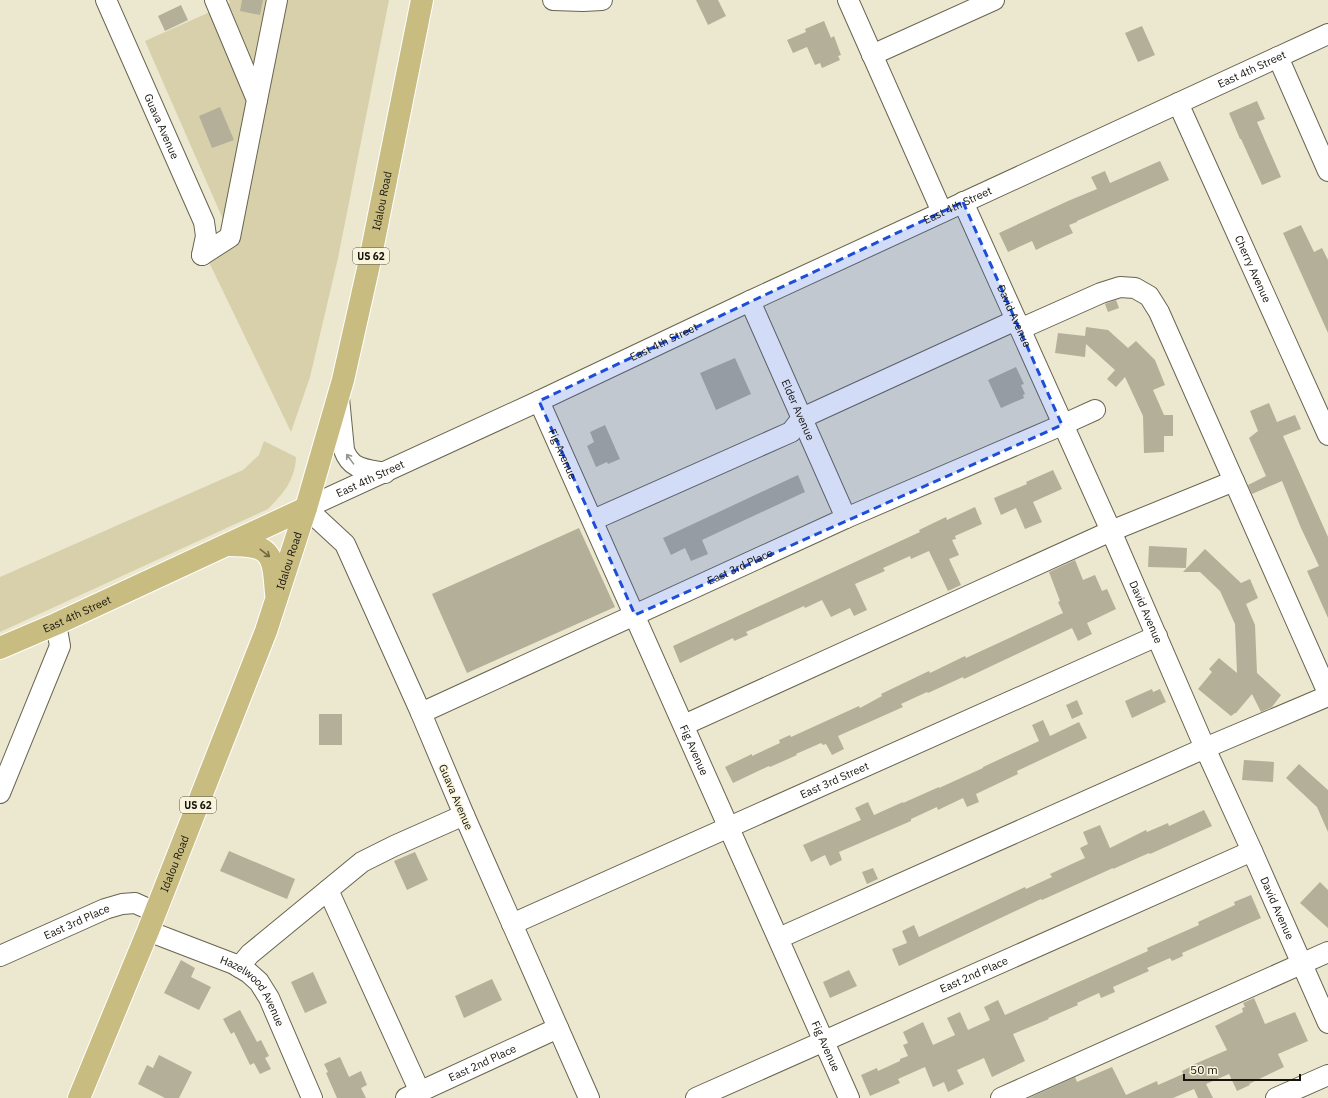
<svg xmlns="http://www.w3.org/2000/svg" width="1328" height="1098" font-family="'IBM Plex Sans',sans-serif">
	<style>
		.green { fill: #d8d0ab }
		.building { fill: #b4af98 }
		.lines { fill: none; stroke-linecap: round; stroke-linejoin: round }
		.minor-casing { stroke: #68644f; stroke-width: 22 }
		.major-casing { stroke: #fff; stroke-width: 24 }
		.minor { stroke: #fff; stroke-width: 20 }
		.major { stroke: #c8bc80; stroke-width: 22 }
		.oneway { stroke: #969592 }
		.oneway2 { stroke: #6f6846 }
		.marked { fill: #1d4ed8; fill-opacity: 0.2; stroke: #1d4ed8; stroke-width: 3; stroke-dasharray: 8 5; stroke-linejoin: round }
		.labels { text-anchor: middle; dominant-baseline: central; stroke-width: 3; stroke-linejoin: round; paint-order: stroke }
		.shield { fill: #f9f4dc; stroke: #5a574a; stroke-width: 1 }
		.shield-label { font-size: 10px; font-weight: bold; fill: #16140c }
		.street-label { font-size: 11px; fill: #16140c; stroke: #f9f4dc }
	</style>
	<rect width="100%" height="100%" fill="#ece7cf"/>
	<g class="green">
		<polygon points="229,0 389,0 338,258 310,377 291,432 207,258 213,255 225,224 145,41 230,3"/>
		<path d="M264,441L296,457C295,480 284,493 268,509L0,632V577L243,470L259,455Z"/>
	</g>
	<g class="building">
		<polygon points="242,0 263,0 260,15 240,11"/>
		<polygon points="696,0 718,0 726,16 708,25"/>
		<polygon points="181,5 188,20 165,31 158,16"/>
		<polygon points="824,21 831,38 834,36 841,55 838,56 840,60 822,68 820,63 815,65 807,47 793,53 787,40 806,32 805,29"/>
		<polygon points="1142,26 1155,55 1138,62 1125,33"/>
		<polygon points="1257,101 1265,119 1257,122 1281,177 1262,185 1241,139 1240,139 1229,113"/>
		<polygon points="220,107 234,140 212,148 199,116"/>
		<polygon points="1160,161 1169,180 1077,221 1077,222 1069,225 1073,233 1044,246 1036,250 1032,241 1008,252 999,233 1068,201 1097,189 1091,177 1105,171 1110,183"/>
		<polygon points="1301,225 1314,252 1322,248 1328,260 1328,333 1283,233"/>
		<polygon points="1116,300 1119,308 1108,312 1105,304"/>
		<polygon points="1086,327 1108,330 1128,348 1136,341 1155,360 1165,385 1153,390 1164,415 1173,415 1173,436 1164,436 1164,452 1144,453 1143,416 1125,377 1116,387 1107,379 1115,370 1086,344 1085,357 1055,353 1058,333 1085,336"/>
		<polygon points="735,358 751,394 716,410 700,373"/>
		<polygon points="1016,367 1024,384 1021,385 1025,394 1023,395 1024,398 1001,408 988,380"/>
		<polygon points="1269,403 1277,422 1295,415 1301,429 1283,436 1328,537 1328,618 1307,571 1319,566 1301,528 1282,481 1252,494 1248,485 1266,476 1249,438 1258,431 1250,411"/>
		<polygon points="605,425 620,459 608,464 607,462 596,467 587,446 594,442 590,432"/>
		<polygon points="1053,470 1062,489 1033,502 1042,522 1025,529 1016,508 1001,515 994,498 1027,484 1026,482"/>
		<polygon points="798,475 805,492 702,540 708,554 691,561 685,548 671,555 663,538"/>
		<polygon points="975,507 982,524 955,536 956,539 952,540 959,555 949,559 961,585 948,591 929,551 911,559 910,556 883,568 885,571 855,584 867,610 854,616 850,608 831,617 822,600 805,608 804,606 746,632 748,635 734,641 733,638 680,663 673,646 920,532 919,530 946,517 947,520"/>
		<polygon points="579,528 615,607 467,673 432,594"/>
		<polygon points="1149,546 1187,548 1186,568 1148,567"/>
		<polygon points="1205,549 1241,583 1250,579 1258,598 1246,604 1255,625 1257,673 1281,695 1272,707 1261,712 1252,694 1236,713 1235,713 1231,716 1198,689 1212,672 1209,669 1219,658 1237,673 1235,624 1220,591 1200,572 1183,572"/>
		<polygon points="1075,560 1083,580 1095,575 1102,591 1107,589 1116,609 1087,623 1092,634 1078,641 1072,628 964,679 963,677 928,693 927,692 901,704 903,707 838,736 844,749 832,755 826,744 823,745 821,743 796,754 797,755 770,767 769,766 733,783 725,767 752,754 752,756 780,743 779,740 790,735 791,737 859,706 860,708 882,696 881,694 929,671 930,673 965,656 966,658 1063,613 1058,602 1060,601 1049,572"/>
		<polygon points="1152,689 1153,692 1160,689 1166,702 1132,718 1125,701"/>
		<polygon points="1077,700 1083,714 1072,719 1066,705"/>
		<rect x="319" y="714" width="23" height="31"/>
		<polygon points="1043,720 1050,736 1079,722 1087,738 1017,771 1018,774 976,794 979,802 967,807 963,798 938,810 937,807 911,819 911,821 839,852 842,860 830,866 825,855 811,862 803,845 861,820 855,808 868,802 874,815 903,802 903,803 939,787 939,788 983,768 983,767 1039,741 1032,725"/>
		<polygon points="1244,760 1274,762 1273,782 1242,780"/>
		<polygon points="1299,764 1328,790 1328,832 1317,807 1286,778"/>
		<polygon points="1204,810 1212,826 1150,854 1149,853 1113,869 1113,868 1042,900 1041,899 899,966 892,949 907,943 902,931 914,925 919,937 1025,887 1026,889 1052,877 1050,874 1085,858 1080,848 1088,844 1083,832 1100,825 1110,848 1146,830 1147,832 1168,823 1169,826"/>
		<polygon points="229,851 295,879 287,899 220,871"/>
		<polygon points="415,852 428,880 407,890 394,861"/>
		<polygon points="873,868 878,879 867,884 862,872"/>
		<polygon points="1320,882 1328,890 1328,928 1300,903"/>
		<polygon points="1251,895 1261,918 1182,953 1183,956 1172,961 1170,958 1147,968 1149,971 1113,987 1115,992 1101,998 1099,993 1077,1003 1078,1005 1048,1018 1049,1019 1013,1034 1025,1061 992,1077 984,1058 957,1070 964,1084 948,1092 944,1082 933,1087 925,1067 898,1079 900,1083 870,1096 861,1075 877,1068 878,1071 900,1061 900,1059 908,1056 903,1045 908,1043 903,1032 923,1022 933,1045 955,1035 947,1018 960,1012 968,1030 990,1020 984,1007 998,1000 1005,1015 1148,951 1147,948 1199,925 1198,922 1235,905 1234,902"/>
		<polygon points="181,960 195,968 191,977 211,987 199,1010 164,993"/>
		<polygon points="849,970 857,986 830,998 823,982"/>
		<polygon points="313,972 327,1003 305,1013 291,982"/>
		<polygon points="492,979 502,1000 464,1018 455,996"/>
		<polygon points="1254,998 1265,1024 1295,1012 1308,1041 1278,1054 1284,1067 1249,1084 1250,1085 1237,1091 1229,1074 1206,1084 1213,1098 1198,1098 1194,1089 1173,1098 1029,1098 1075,1077 1077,1082 1112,1067 1126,1095 1157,1081 1158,1085 1183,1074 1182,1071 1190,1067 1190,1066 1227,1050 1215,1026 1243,1012 1242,1008 1245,1007 1243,1003"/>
		<polygon points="240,1010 257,1042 261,1040 269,1056 265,1058 271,1069 260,1074 254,1063 250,1065 234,1032 231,1034 223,1019"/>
		<polygon points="159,1055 192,1072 179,1098 165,1098 138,1084 147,1065 153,1068"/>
		<polygon points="340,1057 349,1077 361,1071 367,1085 361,1088 366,1098 337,1098 326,1073 328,1072 324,1064"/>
	</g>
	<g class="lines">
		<defs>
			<g id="minor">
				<path id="s1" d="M106,0L204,222L206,236L202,255"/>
				<polyline points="553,0 583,1 602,0"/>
				<polyline points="848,0 942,212"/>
				<polyline points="872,55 994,0"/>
				<polyline points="1278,57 1328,171"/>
				<polyline points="257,100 277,0"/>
				<path id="s2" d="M1178,103L1328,435"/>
				<path id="s3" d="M963,202L1111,531L1205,748L1252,851L1328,1023"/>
				<polyline points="202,255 230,237 257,100 215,0"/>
				<path id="s4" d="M750,301L846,518"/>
				<polyline points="1020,329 1101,293 1120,287 1135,288 1149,296 1159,312 1328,693"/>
				<path d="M339,398L344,450C351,470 366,469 385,473"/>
				<path id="s5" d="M539,401L849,1098"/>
				<polyline points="593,520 791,432 802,418 1016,320"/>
				<path id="s6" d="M421,713L846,518L1062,425L1095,410"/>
				<polyline points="684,725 1111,531 1234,481"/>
				<polyline points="0,793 60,646 56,624"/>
				<polyline points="328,890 420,1092"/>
				<path id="s7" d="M512,924L1157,636"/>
				<path id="s8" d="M148,931L234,964L249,973L259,982L269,998L312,1098"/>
				<polyline points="779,938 1205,748 1328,696"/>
				<path id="s9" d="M0,956L105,909L122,904L135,903L155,912"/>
				<polyline points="239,967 250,954 362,862 394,846 464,815"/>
				<path id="s10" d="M406,1098L558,1028"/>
				<path id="s11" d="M589,1098L464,815L421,713L345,544L306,508L539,401L750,301L1328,34"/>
				<path id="s12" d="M696,1098L1252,851"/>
				<polyline points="1001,1098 1328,952"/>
				<polyline points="1276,1098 1328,1075"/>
			</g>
			<g id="major">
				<path d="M229,545C237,545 246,545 254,547C276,550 274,575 276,593"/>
				<path id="s13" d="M0,648L56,624L306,508"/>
				<path id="s14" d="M79,1098L148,931L266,631L306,508L343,380L370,260L422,0"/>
			</g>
		</defs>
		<use href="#minor" class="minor-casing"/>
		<use href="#major" class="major-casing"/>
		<use href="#minor" class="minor"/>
		<use href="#major" class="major"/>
	</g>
	<defs><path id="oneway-shaft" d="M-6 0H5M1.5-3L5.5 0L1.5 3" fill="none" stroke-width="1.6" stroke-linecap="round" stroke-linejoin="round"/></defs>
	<use class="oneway" href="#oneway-shaft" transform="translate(350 459) rotate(-126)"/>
	<use class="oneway2" href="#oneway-shaft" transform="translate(265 553) rotate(38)"/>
	<path class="marked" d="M963,202L1062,425L635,615L539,401Z"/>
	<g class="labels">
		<g class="shield">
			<rect x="353" y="248" width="36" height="16" rx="3"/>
			<rect x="180" y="797" width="36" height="16" rx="3"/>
		</g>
		<g class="shield-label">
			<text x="371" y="256">US 62</text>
			<text x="198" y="805">US 62</text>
		</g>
		<g class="street-label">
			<text stroke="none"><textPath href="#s11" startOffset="1701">East 4th Street</textPath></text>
			<text stroke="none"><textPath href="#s1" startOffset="138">Guava Avenue</textPath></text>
			<text stroke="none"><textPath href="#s14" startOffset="949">Idalou Road</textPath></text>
			<text stroke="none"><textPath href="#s11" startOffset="1377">East 4th Street</textPath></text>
			<text stroke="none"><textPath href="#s2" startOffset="182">Cherry Avenue</textPath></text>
			<text stroke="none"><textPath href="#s3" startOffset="125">David Avenue</textPath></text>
			<text stroke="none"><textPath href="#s11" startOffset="1053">East 4th Street</textPath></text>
			<text stroke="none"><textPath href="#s4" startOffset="119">Elder Avenue</textPath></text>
			<text stroke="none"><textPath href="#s5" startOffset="58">Fig Avenue</textPath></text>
			<text stroke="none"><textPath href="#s11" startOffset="729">East 4th Street</textPath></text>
			<text stroke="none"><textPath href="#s14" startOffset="577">Idalou Road</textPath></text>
			<text stroke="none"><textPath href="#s6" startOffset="351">East 3rd Place</textPath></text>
			<text stroke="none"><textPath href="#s3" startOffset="449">David Avenue</textPath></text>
			<text stroke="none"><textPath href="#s13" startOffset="84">East 4th Street</textPath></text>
			<text stroke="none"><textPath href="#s5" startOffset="382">Fig Avenue</textPath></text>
			<text stroke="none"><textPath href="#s7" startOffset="353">East 3rd Street</textPath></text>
			<text transform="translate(456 797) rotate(67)">Guava Avenue</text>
			<text stroke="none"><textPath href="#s14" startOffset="253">Idalou Road</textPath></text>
			<text stroke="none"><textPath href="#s3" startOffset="773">David Avenue</textPath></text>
			<text stroke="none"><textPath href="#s9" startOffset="84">East 3rd Place</textPath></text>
			<text stroke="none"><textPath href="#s12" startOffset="304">East 2nd Place</textPath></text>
			<text stroke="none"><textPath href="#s8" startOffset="125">Hazelwood Avenue</textPath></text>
			<text stroke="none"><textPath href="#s5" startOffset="706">Fig Avenue</textPath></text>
			<text stroke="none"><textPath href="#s10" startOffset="84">East 2nd Place</textPath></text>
		</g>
	</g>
	<path d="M1184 1074v6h116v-6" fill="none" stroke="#16140c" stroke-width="2"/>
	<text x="1190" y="1074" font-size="12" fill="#16140c" stroke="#f9f4dc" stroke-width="3" paint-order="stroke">50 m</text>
</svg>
